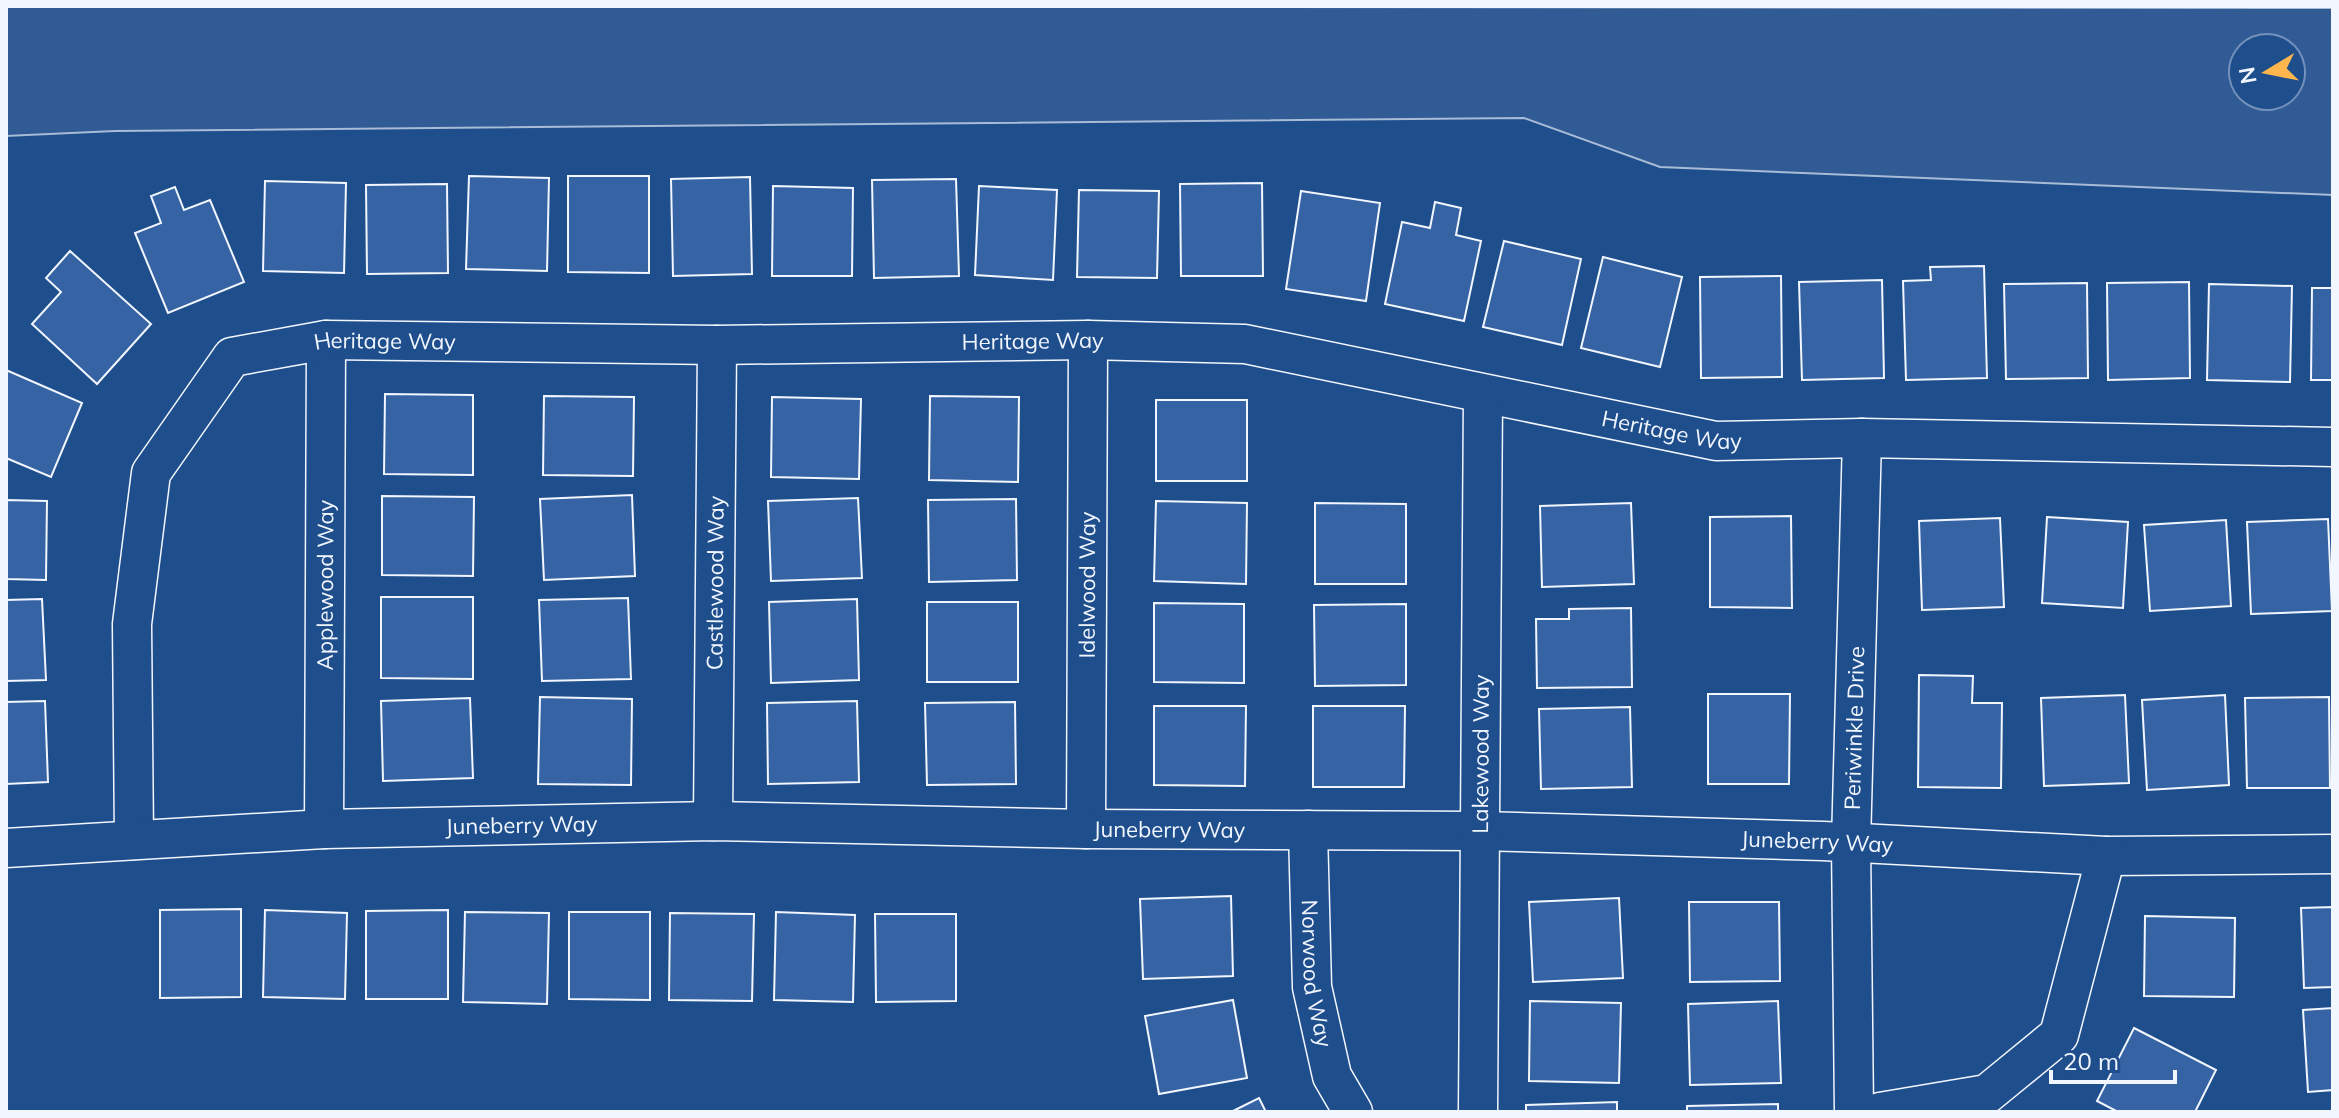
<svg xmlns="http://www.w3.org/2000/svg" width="2339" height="1118" font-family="Mulish,sans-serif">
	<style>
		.green { fill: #305b95; stroke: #a8bbd7; stroke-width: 2; fill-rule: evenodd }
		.building { fill: #3563a3; stroke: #f2f6ff; stroke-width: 2 }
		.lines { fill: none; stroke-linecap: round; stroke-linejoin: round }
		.street-casing { stroke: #f2f6ff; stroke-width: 41 }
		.street { stroke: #1f4e8c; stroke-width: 38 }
		.labels { text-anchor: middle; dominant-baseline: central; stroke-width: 6; stroke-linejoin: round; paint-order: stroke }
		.street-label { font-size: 22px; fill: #f2f6ff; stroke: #1f4e8c }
	</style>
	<rect width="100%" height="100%" fill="#1f4e8c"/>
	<path class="green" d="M6,6L2333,8V195L1660,167L1524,118L115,131L6,136ZM2243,48H2291V96H2243Z"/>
	<g class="building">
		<polygon points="469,176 549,178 547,271 466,269"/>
		<polygon points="568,176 649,176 649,273 568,272"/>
		<polygon points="750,177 752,274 673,276 671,179"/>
		<polygon points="956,179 959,276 874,278 872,180"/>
		<polygon points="265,181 346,183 344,273 263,271"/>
		<polygon points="1262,183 1263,276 1181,276 1180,184"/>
		<polygon points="447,184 448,273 367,274 366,185"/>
		<polygon points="773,186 853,188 852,276 772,276"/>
		<polygon points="979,186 1057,190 1053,280 975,275"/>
		<polygon points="175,187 184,210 210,200 244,282 168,313 135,233 161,223 151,196"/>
		<polygon points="1079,190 1159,191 1157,278 1077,277"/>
		<polygon points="1301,191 1380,203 1366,301 1286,289"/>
		<polygon points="1435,202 1461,208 1456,235 1481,241 1464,321 1385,304 1402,222 1430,228"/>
		<polygon points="1504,241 1581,259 1562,345 1483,327"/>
		<polygon points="70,251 151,324 97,384 32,324 61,292 46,278"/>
		<polygon points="1603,257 1682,277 1660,367 1581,348"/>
		<polygon points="1984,266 1987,378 1906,380 1903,281 1931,280 1930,267"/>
		<polygon points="1781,276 1782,377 1701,378 1700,277"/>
		<polygon points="1882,280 1884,378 1802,380 1799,282"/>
		<polygon points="2189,282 2190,378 2108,380 2107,283"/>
		<polygon points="2087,283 2088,378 2006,379 2004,284"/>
		<polygon points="2209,284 2292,286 2290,382 2207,380"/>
		<polygon points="2312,288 2333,288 2333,380 2311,380"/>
		<polygon points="6,370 82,403 51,477 6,458"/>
		<polygon points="385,394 473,395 473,475 384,474"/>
		<polygon points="544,396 634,397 633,476 543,475"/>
		<polygon points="930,396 1019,397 1018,482 929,480"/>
		<polygon points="772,397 861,399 859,479 771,477"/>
		<rect x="1156" y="400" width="91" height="81"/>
		<polygon points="632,495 635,576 544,580 540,499"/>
		<polygon points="382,496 474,497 473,576 382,575"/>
		<polygon points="858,498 862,578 771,581 768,501"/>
		<polygon points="1016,499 1017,580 929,582 928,500"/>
		<polygon points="6,500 47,501 46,580 6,579"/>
		<polygon points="1156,501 1247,503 1246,584 1154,581"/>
		<polygon points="1315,503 1406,504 1406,584 1315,584"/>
		<polygon points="1631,503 1634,584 1542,587 1540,506"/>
		<polygon points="1791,516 1792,608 1710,607 1710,517"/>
		<polygon points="2047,517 2128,522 2123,608 2042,603"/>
		<polygon points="2000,518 2004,607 1922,610 1919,521"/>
		<polygon points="2328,519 2332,611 2251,614 2247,522"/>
		<polygon points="2226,520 2231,606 2150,611 2144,525"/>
		<polygon points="381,597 473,597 473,679 381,678"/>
		<polygon points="628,598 631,679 542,681 539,600"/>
		<polygon points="42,599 46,680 6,681 6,600"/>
		<polygon points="857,599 859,680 771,683 769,602"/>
		<rect x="927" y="602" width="91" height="80"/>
		<polygon points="1154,603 1244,604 1244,683 1154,682"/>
		<polygon points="1406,604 1406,685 1315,686 1314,605"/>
		<polygon points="1631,608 1632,687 1537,688 1536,619 1569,619 1569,609"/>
		<polygon points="1919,675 1973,676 1972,703 2002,703 2001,788 1918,787"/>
		<polygon points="1708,694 1790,694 1789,784 1708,784"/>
		<polygon points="2125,695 2129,783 2044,786 2041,698"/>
		<polygon points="2225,695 2229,785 2147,790 2142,700"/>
		<polygon points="540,697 632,699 631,785 538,784"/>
		<polygon points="2329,697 2330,788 2247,788 2245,698"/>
		<polygon points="470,698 473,778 383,781 381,701"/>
		<polygon points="45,701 48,782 6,784 6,702"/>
		<polygon points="857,701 859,782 768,784 767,703"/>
		<polygon points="1015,702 1016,784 927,785 925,703"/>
		<polygon points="1154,706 1246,706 1245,786 1154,785"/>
		<polygon points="1313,706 1405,706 1404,787 1313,787"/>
		<polygon points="1630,707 1632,787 1541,789 1539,709"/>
		<polygon points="1231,896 1233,976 1143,979 1140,899"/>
		<polygon points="1619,898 1623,978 1533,982 1529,902"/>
		<polygon points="1689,902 1779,902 1780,981 1690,982"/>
		<polygon points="2333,907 2333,987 2304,988 2301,908"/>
		<polygon points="241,909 241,997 160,998 160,910"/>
		<polygon points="265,910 347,913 345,999 263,997"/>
		<polygon points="448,910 448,999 366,999 366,911"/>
		<polygon points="465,912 549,913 547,1004 463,1002"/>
		<polygon points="569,912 650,912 650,1000 569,999"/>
		<polygon points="776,912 855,915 853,1002 774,1000"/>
		<polygon points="670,913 754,914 752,1001 669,1000"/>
		<polygon points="875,914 956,914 956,1001 876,1002"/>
		<polygon points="2145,916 2235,918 2234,997 2144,996"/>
		<polygon points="1233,1000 1247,1078 1159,1094 1145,1016"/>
		<polygon points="1530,1001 1621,1003 1619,1083 1529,1081"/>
		<polygon points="1778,1001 1781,1083 1690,1085 1688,1004"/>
		<polygon points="2333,1008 2333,1090 2308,1092 2303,1010"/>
		<polygon points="2134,1028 2216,1070 2195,1112 2118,1112 2097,1101"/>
		<polygon points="1259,1098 1266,1112 1231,1112"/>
		<polygon points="1617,1102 1617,1112 1526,1112 1526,1105"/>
		<polygon points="1778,1104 1778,1112 1687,1112 1687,1106"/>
	</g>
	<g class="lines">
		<defs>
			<g id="street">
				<path id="s1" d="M713,821L717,345"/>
				<path id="s2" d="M324,829L326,340"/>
				<path id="s3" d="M1086,829L1088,340"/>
				<path id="s4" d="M1308,830L1312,987L1332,1076L1353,1112"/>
				<path id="s5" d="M134,840L132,624L151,473L232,357L326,340L717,345L1088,340L1245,344L1716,441L1862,438L2333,447"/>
				<path id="s6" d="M6,848L324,829L713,821L1086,829L1479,831L1823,841L2106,856L2333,854"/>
				<path id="s7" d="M1478,1112L1483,395"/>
				<path id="s8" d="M1854,1112L1851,843L1862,438"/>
				<polyline points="1880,1112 1987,1094 2059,1035 2106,856"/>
			</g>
		</defs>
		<use href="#street" class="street-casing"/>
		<use href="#street" class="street"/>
	</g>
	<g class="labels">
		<g class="street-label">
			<text stroke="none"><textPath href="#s5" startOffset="1312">Heritage Way</textPath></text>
			<text stroke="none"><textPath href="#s5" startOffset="664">Heritage Way</textPath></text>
			<text stroke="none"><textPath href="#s5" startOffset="1960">Heritage Way</textPath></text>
			<text stroke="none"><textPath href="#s1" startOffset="238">Castlewood Way</textPath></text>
			<text stroke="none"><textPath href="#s3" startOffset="244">Idelwood Way</textPath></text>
			<text stroke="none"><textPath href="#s2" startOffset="244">Applewood Way</textPath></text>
			<text stroke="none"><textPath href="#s8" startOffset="384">Periwinkle Drive</textPath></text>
			<text stroke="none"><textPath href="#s7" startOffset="358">Lakewood Way</textPath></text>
			<text stroke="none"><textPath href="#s6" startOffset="516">Juneberry Way</textPath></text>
			<text stroke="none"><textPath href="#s6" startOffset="1164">Juneberry Way</textPath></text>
			<text stroke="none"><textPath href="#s6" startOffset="1812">Juneberry Way</textPath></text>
			<text stroke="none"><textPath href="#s4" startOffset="144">Norwood Way</textPath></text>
		</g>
	</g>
	<rect width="2339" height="1118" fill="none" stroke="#f2f6ff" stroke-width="16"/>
	<g transform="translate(2267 72) rotate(260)"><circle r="38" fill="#1f4e8c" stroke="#7391ba" stroke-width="2"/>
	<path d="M0-6L14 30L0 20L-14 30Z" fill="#ffb74d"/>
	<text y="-12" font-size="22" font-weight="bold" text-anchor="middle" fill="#f2f6ff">N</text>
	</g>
	<path d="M2051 1070v12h124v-12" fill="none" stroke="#f2f6ff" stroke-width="4"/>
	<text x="2063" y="1070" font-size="24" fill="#f2f6ff" stroke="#1f4e8c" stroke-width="6" paint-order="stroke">20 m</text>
</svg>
